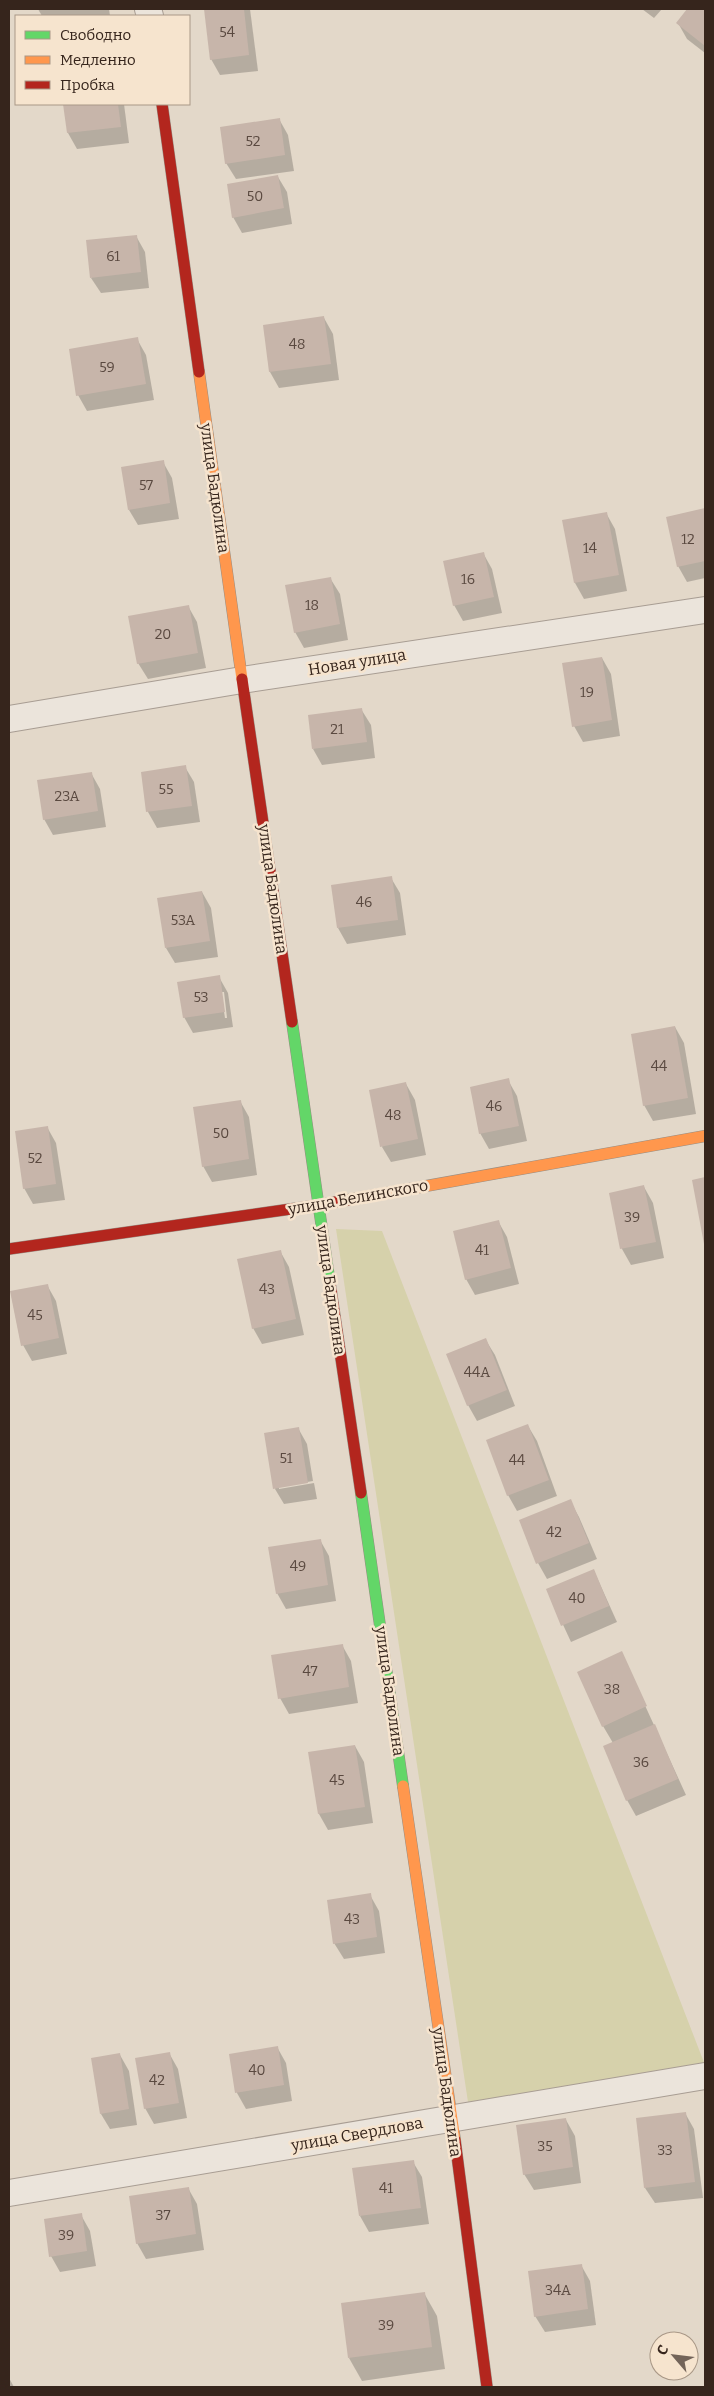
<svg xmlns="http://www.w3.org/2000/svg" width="714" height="2396" font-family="Bitter,serif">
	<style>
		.green { fill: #d6d1ab }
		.shadow { fill: #0003; fill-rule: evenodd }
		.building { fill: #c7b5aa }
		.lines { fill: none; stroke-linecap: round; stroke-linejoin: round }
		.street-casing { stroke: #a89d93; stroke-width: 28 }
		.fast-casing { stroke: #978d83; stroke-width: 12 }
		.slow-casing { stroke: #978d83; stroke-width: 12 }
		.jam-casing { stroke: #978d83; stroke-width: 12 }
		.street { stroke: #ebe4db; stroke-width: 26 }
		.fast { stroke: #63d668; stroke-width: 11 }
		.slow { stroke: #ff974d; stroke-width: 11 }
		.jam { stroke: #b3261e; stroke-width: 11 }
		.labels { text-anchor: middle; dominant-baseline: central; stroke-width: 5; stroke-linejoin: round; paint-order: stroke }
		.number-label { font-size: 14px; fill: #5a4940 }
		.street-label { font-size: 16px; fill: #36251c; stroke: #f6e4ce }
	</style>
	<rect width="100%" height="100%" fill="#e3d8c9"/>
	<polygon class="green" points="336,1229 382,1231 705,2065 468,2102"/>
	<g class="shadow">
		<polygon points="38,9 109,9 110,16 42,16"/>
		<polygon points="206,9 250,9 258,71 220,75 211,59"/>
		<polygon points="642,9 662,9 654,18"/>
		<polygon points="689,9 705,9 705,53 687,39 678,23"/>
		<polygon points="65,104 124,104 129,143 77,149 68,133"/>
		<polygon points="279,119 288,135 294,171 236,179 226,163"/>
		<polygon points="278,177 287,192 292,224 242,233 233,217"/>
		<polygon points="136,236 145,252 149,288 101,293 91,278"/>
		<polygon points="324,318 333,334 339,380 279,388 270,372 264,326"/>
		<polygon points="137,339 146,355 154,400 87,411 78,395"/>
		<polygon points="163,462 172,478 179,519 138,525 129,510"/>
		<polygon points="705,510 705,578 687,582 678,566 668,518"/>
		<polygon points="606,513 615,529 627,591 584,599 575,583 563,521"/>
		<polygon points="483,553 492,569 502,613 463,621 454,605"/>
		<polygon points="330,578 340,594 348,640 304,648 295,632"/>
		<polygon points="188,606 197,622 206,668 148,679 138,663"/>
		<polygon points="602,658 611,674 620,736 583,742 574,726"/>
		<polygon points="361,709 371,725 375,758 322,765 313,749"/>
		<polygon points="185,767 194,782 200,822 157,828 148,812 142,773"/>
		<polygon points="91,773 100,789 106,827 53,835 44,819"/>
		<polygon points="391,878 400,893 406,935 347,944 338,928"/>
		<polygon points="202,892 211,908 218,957 175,963 166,948"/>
		<path d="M219,977L228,993L233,1027L193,1033L184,1017ZM221,992H224L227,1018H225Z"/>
		<polygon points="675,1027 684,1043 696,1114 653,1121 644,1105"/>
		<polygon points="508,1080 517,1096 527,1141 489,1149 480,1133"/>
		<polygon points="406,1084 415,1100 426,1155 391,1162 382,1147"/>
		<polygon points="240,1101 249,1117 257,1175 212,1182 203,1166"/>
		<polygon points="47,1127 56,1143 65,1200 33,1204 24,1188"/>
		<polygon points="705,1179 705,1243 694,1181"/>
		<polygon points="644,1187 653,1203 664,1258 631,1265 622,1249 610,1194"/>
		<polygon points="498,1221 507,1237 519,1284 475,1295 466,1279"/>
		<polygon points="280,1251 289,1267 304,1335 262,1344 253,1328"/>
		<polygon points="47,1285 56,1301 67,1354 32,1361 23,1345"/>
		<polygon points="485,1339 495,1355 515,1406 477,1421 468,1405"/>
		<polygon points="528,1426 537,1441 557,1496 517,1511 508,1495"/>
		<polygon points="298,1428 307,1444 313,1481 279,1487 279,1489 314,1483 317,1499 284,1504 275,1489"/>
		<polygon points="570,1501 579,1517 597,1559 547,1579 538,1563"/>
		<polygon points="320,1540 329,1556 336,1601 286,1609 277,1593"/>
		<polygon points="594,1571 617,1622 571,1642 547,1590"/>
		<polygon points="342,1645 351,1661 358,1703 289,1714 280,1698"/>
		<polygon points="621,1653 686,1795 636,1816 627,1800 613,1743 603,1726"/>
		<polygon points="355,1746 364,1762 373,1823 328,1830 319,1814 310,1753"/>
		<polygon points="370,1895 379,1911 385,1953 344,1959 334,1943"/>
		<polygon points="277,2047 286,2063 292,2101 246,2109 237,2093 231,2055"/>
		<polygon points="169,2053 178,2069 187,2118 154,2124 145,2108"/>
		<polygon points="120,2055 129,2071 137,2125 110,2129 101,2114"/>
		<polygon points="685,2113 694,2129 703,2198 655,2203 645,2188"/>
		<polygon points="566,2120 575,2136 581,2183 534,2190 524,2174"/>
		<polygon points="413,2162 422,2177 429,2224 369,2232 360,2216"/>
		<polygon points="188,2188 197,2204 204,2250 146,2259 137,2243"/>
		<polygon points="81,2215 90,2231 96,2266 60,2272 51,2256"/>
		<polygon points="581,2265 590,2281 596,2325 545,2332 535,2316"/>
		<polygon points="424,2293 437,2316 445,2369 362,2381 349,2358"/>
		<polygon points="9,2378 14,2387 9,2387"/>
	</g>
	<g class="building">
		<polygon points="204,9 244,9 249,55 210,60"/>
		<polygon points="687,9 705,9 705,46 676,23"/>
		<polygon points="63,104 118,104 121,127 67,133"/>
		<polygon points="280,118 285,155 225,164 220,127"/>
		<polygon points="278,175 284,208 232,218 227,184"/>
		<polygon points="137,235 141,272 90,278 86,240"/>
		<polygon points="324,316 331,364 269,372 263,325"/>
		<polygon points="138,337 146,384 76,396 69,349"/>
		<polygon points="164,460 170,503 128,510 121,467"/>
		<polygon points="705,508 705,561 677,567 666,517"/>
		<polygon points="607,512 619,575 574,583 562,520"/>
		<polygon points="484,552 494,597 453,606 443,561"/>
		<polygon points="331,577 340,624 294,633 285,585"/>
		<polygon points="189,605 198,653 137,664 128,616"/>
		<polygon points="602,657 612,720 572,727 562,663"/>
		<polygon points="362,708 367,742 312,749 308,715"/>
		<polygon points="186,765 192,806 146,812 141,772"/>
		<polygon points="92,772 98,811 43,820 37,780"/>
		<polygon points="392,876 398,920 337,928 331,885"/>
		<polygon points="202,891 210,941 165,948 157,898"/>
		<polygon points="220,975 225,1012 183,1018 177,982"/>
		<polygon points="675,1026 688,1098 643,1106 631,1034"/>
		<polygon points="509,1078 519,1126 479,1134 470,1087"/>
		<polygon points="406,1082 418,1139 380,1147 369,1090"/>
		<polygon points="241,1100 249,1159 202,1167 193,1107"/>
		<polygon points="48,1126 56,1184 23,1189 15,1131"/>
		<polygon points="705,1177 705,1244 704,1244 692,1180"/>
		<polygon points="644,1185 656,1242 620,1249 609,1193"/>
		<polygon points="499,1220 511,1268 465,1280 453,1231"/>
		<polygon points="281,1250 296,1319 252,1329 237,1259"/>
		<polygon points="48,1284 59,1338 21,1346 10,1291"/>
		<polygon points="486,1338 507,1390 467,1406 446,1354"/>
		<polygon points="528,1424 549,1480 507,1496 486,1440"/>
		<polygon points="299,1427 308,1483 273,1489 264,1433"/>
		<polygon points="571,1499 589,1543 536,1564 519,1520"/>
		<polygon points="321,1539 328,1585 276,1594 268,1547"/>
		<polygon points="594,1569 609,1606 561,1626 546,1589"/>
		<polygon points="343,1644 349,1687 278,1699 271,1655"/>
		<polygon points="622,1651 647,1706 602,1727 577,1672"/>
		<polygon points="655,1724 678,1779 626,1801 603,1746"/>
		<polygon points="355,1745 365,1807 318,1814 308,1752"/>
		<polygon points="371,1893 377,1937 333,1944 327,1900"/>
		<polygon points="278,2046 284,2085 235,2093 229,2054"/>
		<polygon points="170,2052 179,2103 144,2109 135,2058"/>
		<polygon points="120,2053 129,2109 100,2114 91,2058"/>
		<polygon points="686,2112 695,2182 644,2188 636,2118"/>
		<polygon points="566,2118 573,2167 523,2175 516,2125"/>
		<polygon points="414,2160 421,2208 359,2216 352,2168"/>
		<polygon points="189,2187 196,2234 136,2244 129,2196"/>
		<polygon points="82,2213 87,2251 49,2257 44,2219"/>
		<polygon points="582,2264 588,2309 534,2317 528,2271"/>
		<polygon points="425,2292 432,2347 348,2358 341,2303"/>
	</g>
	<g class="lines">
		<defs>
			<g id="street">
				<polyline points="148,9 150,16"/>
				<polyline points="9,719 242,680 705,610"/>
				<polyline points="9,2193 705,2076"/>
			</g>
			<g id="fast">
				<polyline points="292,1022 330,1284"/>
				<polyline points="361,1493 403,1786"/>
			</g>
			<g id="slow">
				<polyline points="199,372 242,679"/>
				<polyline points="376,1195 705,1136"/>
				<polyline points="403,1786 455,2140"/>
			</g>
			<g id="jam">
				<polyline points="162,104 199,372"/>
				<polyline points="242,679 292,1022"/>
				<polyline points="9,1249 319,1205 376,1195"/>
				<polyline points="330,1284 361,1493"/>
				<polyline points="455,2140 487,2387"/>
			</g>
		</defs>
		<use href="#street" class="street-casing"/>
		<use href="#fast" class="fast-casing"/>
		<use href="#slow" class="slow-casing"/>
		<use href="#jam" class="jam-casing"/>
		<use href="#street" class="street"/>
		<use href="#fast" class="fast"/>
		<use href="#slow" class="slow"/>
		<use href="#jam" class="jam"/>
	</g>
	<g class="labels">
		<g class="number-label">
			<text x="227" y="32">54</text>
			<text x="253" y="141">52</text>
			<text x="255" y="196">50</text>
			<text x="113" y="256">61</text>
			<text x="297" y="344">48</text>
			<text x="107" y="367">59</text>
			<text x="146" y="485">57</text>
			<text x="688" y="539">12</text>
			<text x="590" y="548">14</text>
			<text x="468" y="579">16</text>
			<text x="312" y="605">18</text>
			<text x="163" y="634">20</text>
			<text x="587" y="692">19</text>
			<text x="337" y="729">21</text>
			<text x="166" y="789">55</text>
			<text x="67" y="796">23А</text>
			<text x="364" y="902">46</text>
			<text x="183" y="920">53А</text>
			<text x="201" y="997">53</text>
			<text x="659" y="1066">44</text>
			<text x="494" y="1106">46</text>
			<text x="393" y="1115">48</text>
			<text x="221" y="1133">50</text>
			<text x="35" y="1158">52</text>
			<text x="632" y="1217">39</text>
			<text x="482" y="1250">41</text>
			<text x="267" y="1289">43</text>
			<text x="35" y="1315">45</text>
			<text x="477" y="1372">44А</text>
			<text x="286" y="1458">51</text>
			<text x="517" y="1460">44</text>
			<text x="554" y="1532">42</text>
			<text x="298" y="1566">49</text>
			<text x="577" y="1598">40</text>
			<text x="310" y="1671">47</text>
			<text x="612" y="1689">38</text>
			<text x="641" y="1762">36</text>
			<text x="337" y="1780">45</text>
			<text x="352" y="1919">43</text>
			<text x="257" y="2070">40</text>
			<text x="157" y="2080">42</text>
			<text x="545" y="2146">35</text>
			<text x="665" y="2150">33</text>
			<text x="386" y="2188">41</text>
			<text x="163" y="2215">37</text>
			<text x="66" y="2235">39</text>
			<text x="558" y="2290">34А</text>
			<text x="386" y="2325">39</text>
		</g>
		<g class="street-label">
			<text transform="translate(215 488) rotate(82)">улица Бадюлина</text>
			<text transform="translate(357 662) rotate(-9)">Новая улица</text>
			<text transform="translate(273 889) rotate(82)">улица Бадюлина</text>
			<text transform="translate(358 1197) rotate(-10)">улица Белинского</text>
			<text transform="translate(331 1290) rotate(82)">улица Бадюлина</text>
			<text transform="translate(390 1691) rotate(82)">улица Бадюлина</text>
			<text transform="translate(447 2092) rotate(82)">улица Бадюлина</text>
			<text transform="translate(357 2134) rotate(-10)">улица Свердлова</text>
		</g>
	</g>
	<rect width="714" height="2396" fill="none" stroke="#36251c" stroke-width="20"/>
	<rect x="15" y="15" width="175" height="90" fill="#f6e4ce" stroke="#a99887"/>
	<rect x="25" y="31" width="25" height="8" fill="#63d668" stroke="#a99887"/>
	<text x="60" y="40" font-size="15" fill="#36251c">Свободно</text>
	<rect x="25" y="56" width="25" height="8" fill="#ff974d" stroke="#a99887"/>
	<text x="60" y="65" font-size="15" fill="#36251c">Медленно</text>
	<rect x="25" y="81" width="25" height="8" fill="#b3261e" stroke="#a99887"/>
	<text x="60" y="90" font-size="15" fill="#36251c">Пробка</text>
	<g transform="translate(674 2356) rotate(298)"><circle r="24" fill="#f6e4ce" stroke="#a99887"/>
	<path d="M0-4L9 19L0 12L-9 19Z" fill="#736459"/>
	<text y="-8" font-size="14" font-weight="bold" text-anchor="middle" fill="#36251c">С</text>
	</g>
</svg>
